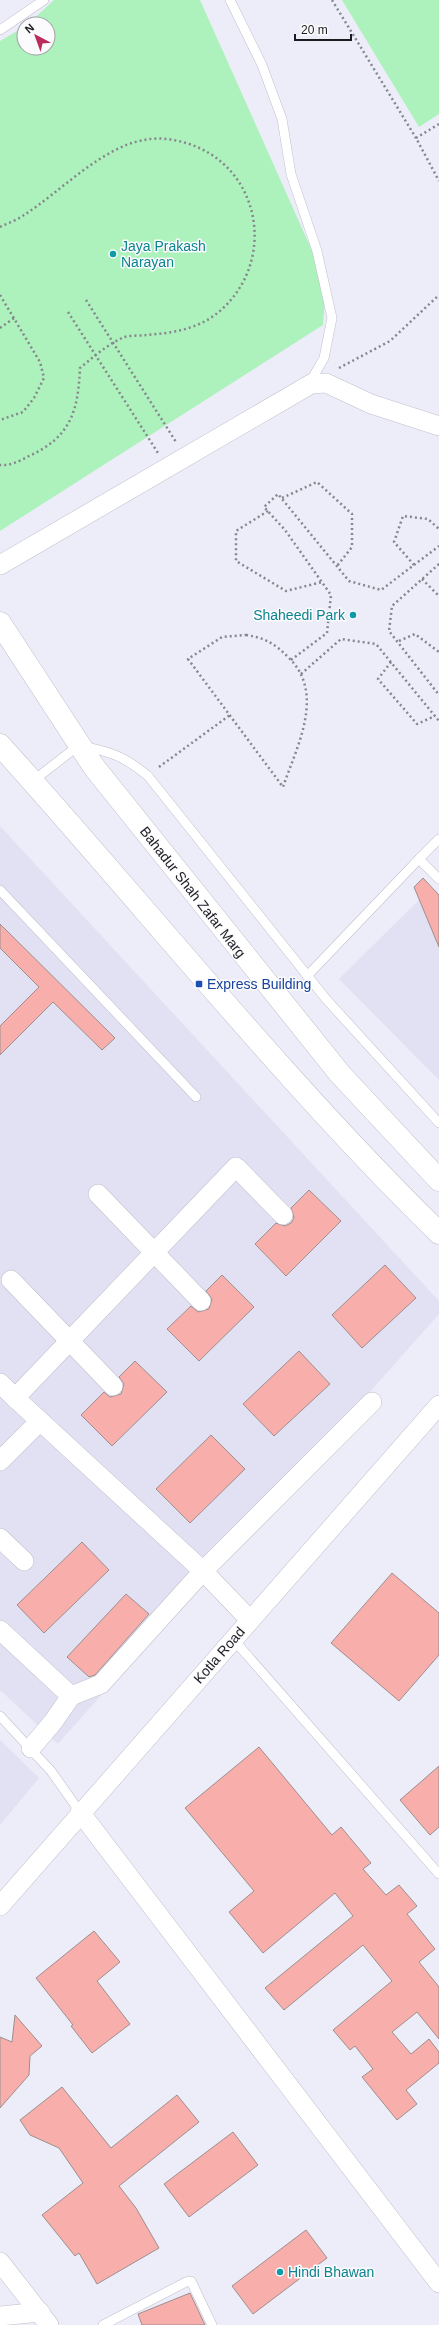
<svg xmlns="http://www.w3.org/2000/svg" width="439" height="2325" font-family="Helvetica,sans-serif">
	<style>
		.built { fill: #e2e1f4 }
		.green { fill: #adf2bc }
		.building { fill: #f8aeab; stroke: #9d8f8e }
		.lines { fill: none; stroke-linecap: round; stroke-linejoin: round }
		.service-casing { stroke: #c0bfcb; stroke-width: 10 }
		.minor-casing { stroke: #c0bfcb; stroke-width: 20 }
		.secondary-casing { stroke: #c0bfcb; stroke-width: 23 }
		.path { stroke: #86868e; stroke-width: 2.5; stroke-dasharray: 2 3; stroke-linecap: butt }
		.service { stroke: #fff; stroke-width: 9 }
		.minor { stroke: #fff; stroke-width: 19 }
		.secondary { stroke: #fff; stroke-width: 22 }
		.culture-dot { fill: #0f9aa8; stroke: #fbfbfe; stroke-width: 1.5 }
		.transit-dot { fill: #1a4fb4; stroke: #fbfbfe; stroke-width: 1.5 }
		.labels { text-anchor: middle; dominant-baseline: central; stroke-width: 3; stroke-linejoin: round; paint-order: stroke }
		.culture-label { font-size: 14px; fill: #0d838f; stroke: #fbfbfe; text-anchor: start }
		.street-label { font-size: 14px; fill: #1b1b1f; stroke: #fbfbfe }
		.transit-label { font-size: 14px; fill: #164399; stroke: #fbfbfe; text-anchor: start }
	</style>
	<rect width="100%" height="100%" fill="#ededf9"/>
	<g class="built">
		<polygon points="0,826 439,1301 439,1314 58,1744 0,1690"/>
		<polygon points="426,893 439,907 439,1080 339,979"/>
		<polygon points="0,1740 39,1778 0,1825"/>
	</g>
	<g class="green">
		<polygon points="54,0 200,0 326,282 323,325 0,531 0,41 24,27 24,48 48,48 48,24 28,24"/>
		<polygon points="342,0 439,0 439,114 419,127"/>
	</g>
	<g class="building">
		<polygon points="423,878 439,895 439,947 414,887"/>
		<polygon points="0,924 115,1038 102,1050 53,1002 0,1055 0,1026 39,987 0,948"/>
		<polygon points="309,1190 341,1221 286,1276 255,1244 276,1223 285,1226 291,1223 294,1218 291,1208"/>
		<polygon points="385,1265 416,1298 362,1348 332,1315"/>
		<polygon points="222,1275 254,1307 199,1361 167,1329 191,1306 198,1312 209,1309 212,1299 206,1291"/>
		<polygon points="299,1351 330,1384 274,1436 243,1404"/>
		<polygon points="135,1361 167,1392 112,1446 81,1415 104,1392 110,1397 121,1394 124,1384 119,1377"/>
		<polygon points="211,1435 245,1469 190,1523 156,1489"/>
		<polygon points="82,1542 109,1570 44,1633 17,1605"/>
		<polygon points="392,1573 439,1613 439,1655 399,1701 331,1643"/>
		<polygon points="126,1594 149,1614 95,1675 89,1677 67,1657"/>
		<polygon points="259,1747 332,1835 341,1827 371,1863 363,1869 386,1895 399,1885 417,1906 407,1914 435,1949 419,1962 439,1987 439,2039 417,2012 392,2032 411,2054 429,2039 439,2052 439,2063 406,2090 417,2104 397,2120 362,2077 373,2069 355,2046 350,2050 333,2030 392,1981 363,1945 284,2010 265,1988 353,1916 335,1893 263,1953 229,1912 254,1891 185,1808"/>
		<polygon points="439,1766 439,1827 430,1835 400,1800"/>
		<polygon points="94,1931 120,1962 97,1981 130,2024 92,2053 71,2026 73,2025 36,1978"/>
		<polygon points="15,2015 42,2046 30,2056 29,2075 0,2108 0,2037 12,2042"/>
		<polygon points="62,2087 111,2148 177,2095 199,2122 119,2186 136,2208 159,2248 97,2284 79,2253 75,2256 42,2215 83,2183 59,2148 30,2135 20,2120"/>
		<polygon points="233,2132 258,2165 189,2217 164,2184"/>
		<polygon points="306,2230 327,2258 253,2314 232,2286"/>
		<polygon points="190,2293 205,2325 142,2325 138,2314"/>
	</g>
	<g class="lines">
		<defs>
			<g id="service">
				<polyline points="230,0 262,65 282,119 291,174 317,251 332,318 324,358 309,384"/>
				<polyline points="0,30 44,0"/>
				<path d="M33,781L79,745C109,752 123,755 148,776L326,999L439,1123"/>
				<polyline points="419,859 439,839"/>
				<polyline points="0,890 196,1097"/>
				<polyline points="307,976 419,859 439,879"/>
				<polyline points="233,1639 439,1874"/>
				<polyline points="0,1716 51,1771 80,1812"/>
				<polyline points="103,2325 186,2282 191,2281 212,2325"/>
			</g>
			<g id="minor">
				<polyline points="0,565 311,384 326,383 371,404 439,426"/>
				<polyline points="98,1194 201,1301"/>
				<polyline points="11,1280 113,1386"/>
				<polyline points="0,1383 15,1398"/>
				<polyline points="40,1421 203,1571 250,1620"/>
				<polyline points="0,1461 40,1421 15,1398 236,1167 283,1215"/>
				<polyline points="0,1538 24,1561"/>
				<polyline points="0,1630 71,1696 101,1684 203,1571 372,1402"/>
				<polyline points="31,1748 53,1722 71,1696"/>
				<polyline points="80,1812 439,2283"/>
				<polyline points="0,1906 439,1405"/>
				<polyline points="0,2262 49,2325"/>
				<polyline points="0,2316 40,2312"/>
			</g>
			<g id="secondary">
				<polyline points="0,623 94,767 340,1074 439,1180"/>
				<path d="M0,745C146,907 283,1080 439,1233"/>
			</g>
		</defs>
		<use href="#service" class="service-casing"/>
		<use href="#minor" class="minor-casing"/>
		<use href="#secondary" class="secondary-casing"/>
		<g class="path">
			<polyline points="332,0 416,138"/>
			<polyline points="439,124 416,138 439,181"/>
			<path d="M0,227C8,223 17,220 24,215C60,192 102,147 144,140C158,137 173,139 186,143C260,165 278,259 221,310C200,329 173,333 146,335C138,336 128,335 122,338C107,345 92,358 80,368C78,411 71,437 29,456C20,461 10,466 0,465"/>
			<polyline points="0,295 40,362 44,378 34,398 23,412 0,420"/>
			<polyline points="86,300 176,442"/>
			<polyline points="68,312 158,453"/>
			<polyline points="0,328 14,318"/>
			<polyline points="339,368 390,341 439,295"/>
			<polyline points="282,498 317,482 352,514 352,547 337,566"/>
			<polyline points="268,511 236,531 236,561 286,591 322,582"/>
			<polyline points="439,564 392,606 389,631 439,695"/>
			<polyline points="414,565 394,542 403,516 428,519 439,529"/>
			<polyline points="422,579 439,596"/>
			<path d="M246,635C265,638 274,643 288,657C326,693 297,746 283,787L188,659L222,637Z"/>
			<polyline points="399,641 415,634 439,652"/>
			<polyline points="291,660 327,633 331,595 285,530 264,507 278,494 349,581 381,590 439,546"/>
			<polyline points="391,662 378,679 417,724 435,716"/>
			<polyline points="301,674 341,639 376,644 439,721"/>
			<polyline points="159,767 230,715"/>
		</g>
		<use href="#service" class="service"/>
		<use href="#minor" class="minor"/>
		<use href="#secondary" class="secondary"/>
	</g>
	<g class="culture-dot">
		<circle cx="113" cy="254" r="4"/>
		<circle cx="353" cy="615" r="4"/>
		<circle cx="280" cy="2272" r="4"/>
	</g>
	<rect class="transit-dot" x="195" y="980" width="8" height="8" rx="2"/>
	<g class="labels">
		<g class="culture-label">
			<text x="121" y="246">Jaya Prakash<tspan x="121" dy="16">Narayan</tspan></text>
			<text x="345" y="615" text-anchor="end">Shaheedi Park</text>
			<text x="288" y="2272">Hindi Bhawan</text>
		</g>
		<g class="street-label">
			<text transform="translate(193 892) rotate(52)">Bahadur Shah Zafar Marg</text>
			<text transform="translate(219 1655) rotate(-49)">Kotla Road</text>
		</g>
		<g class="transit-label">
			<text x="207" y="984">Express Building</text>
		</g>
	</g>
	<g transform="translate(36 36) rotate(319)"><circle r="19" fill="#fbfbfe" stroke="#a1a1a5"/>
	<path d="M0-3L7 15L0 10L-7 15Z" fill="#ba2c59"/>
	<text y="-6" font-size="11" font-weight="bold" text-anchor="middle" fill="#1b1b1f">N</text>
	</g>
	<path d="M295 34v6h56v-6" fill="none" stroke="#1b1b1f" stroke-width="2"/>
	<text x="301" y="34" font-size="12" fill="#1b1b1f" stroke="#fbfbfe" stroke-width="3" paint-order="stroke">20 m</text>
</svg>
